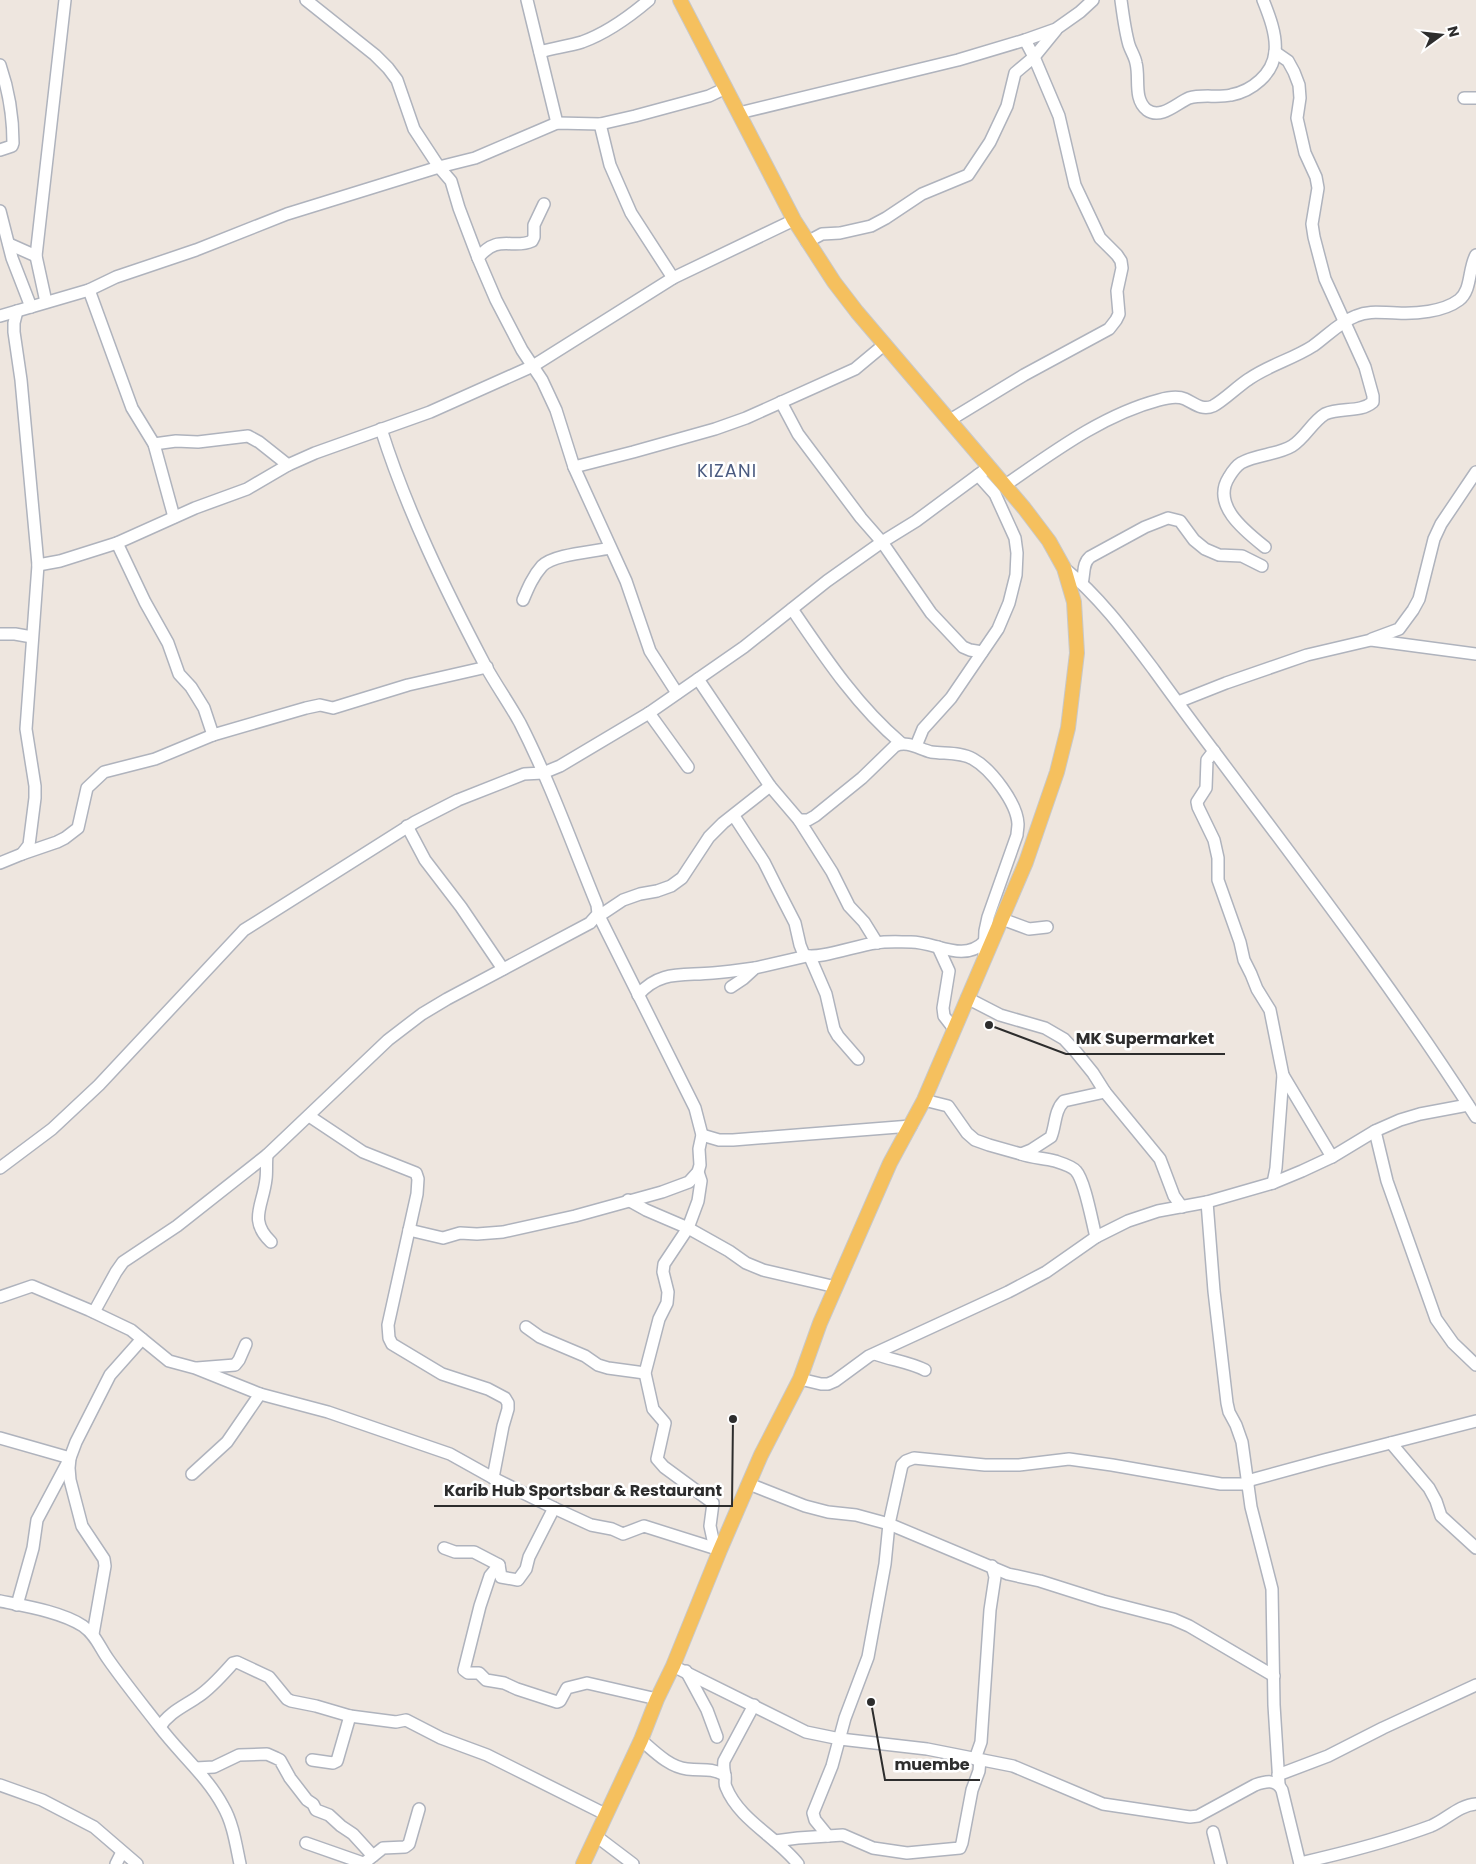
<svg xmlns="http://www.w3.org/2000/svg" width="1476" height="1864" font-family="Poppins,sans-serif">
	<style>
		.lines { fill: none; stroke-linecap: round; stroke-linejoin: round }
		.minor-casing { stroke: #afb3bd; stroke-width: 14 }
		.major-casing { stroke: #c8c8c8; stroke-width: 16 }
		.minor { stroke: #fff; stroke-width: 11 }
		.major { stroke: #f5c05e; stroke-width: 14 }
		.labels { text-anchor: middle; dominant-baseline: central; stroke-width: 5; stroke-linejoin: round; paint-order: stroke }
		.quarter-label { font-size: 18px; letter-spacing: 1px; fill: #4b5b80; stroke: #fff }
		.leader { fill: none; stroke: #2d2d2d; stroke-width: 2 }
		.callout-dot { fill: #2d2d2d; stroke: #fff; stroke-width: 2 }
		.callout-label { font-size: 16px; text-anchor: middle; font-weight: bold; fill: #2d2d2d; stroke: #fff; stroke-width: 5; stroke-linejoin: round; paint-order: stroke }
	</style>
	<rect width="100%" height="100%" fill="#eee6df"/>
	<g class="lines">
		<defs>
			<g id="minor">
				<polyline points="306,0 375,55 388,68 397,80 414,129 439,167 475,158 557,123 600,124 635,116 709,96 726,88"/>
				<polyline points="527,0 557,123"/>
				<path d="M1121,0C1123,15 1125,31 1129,45C1131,51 1135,57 1136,63C1140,78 1133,99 1147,110C1161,120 1177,103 1189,98C1202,94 1218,98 1231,95C1252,91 1273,74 1275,52C1277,35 1269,15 1263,0"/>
				<path d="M540,52C554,48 569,46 582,42C607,33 629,17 649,0"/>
				<path d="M0,65C9,91 13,115 13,143L12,146L0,150"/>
				<polyline points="1464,98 1476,98"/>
				<polyline points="739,113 958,60 1025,40 1056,29 1080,12 1093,0"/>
				<polyline points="600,124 610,165 631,213 673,278"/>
				<path d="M544,204L534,225V237L532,241C513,250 498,233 478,258L496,300L522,350L542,380L556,410L574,467L626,581L650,651L677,693"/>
				<polyline points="0,211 12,258 31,307"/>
				<polyline points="807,242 822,234 840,233 871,226 886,218 922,194 968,175 990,142 1007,106 1015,73 1034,57 1056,30"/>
				<polyline points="9,244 36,256"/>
				<polyline points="89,290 132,408 154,444 174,517"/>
				<polyline points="46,302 36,256 65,0"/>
				<polyline points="0,316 89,290 116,277 196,250 287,214 439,167 451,181 459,208 478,258"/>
				<polyline points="781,402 798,434 861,518 882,542 931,613 963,647 970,650 982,652"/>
				<polyline points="950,420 1024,375 1109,329 1116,320 1119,314 1117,291 1122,268 1121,261 1117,255 1100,238 1075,185 1059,116 1034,57 1025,40"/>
				<polyline points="154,444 176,441 198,442 248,436 259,442 288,465"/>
				<polyline points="574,467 633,452 715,429 746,418 855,369 885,344"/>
				<path d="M1004,486C1052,453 1102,415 1159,400C1166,398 1178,396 1185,399C1194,403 1202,411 1213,406C1223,401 1238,386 1249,379C1269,365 1293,359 1313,346C1327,336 1340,322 1356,316C1370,310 1382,313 1397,313C1415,314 1443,312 1459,300C1472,290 1468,269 1476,255"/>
				<polyline points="117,543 145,602 168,643 179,674 191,687 204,708 213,735"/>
				<path d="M1265,547C1245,531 1211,505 1229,477C1232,472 1236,466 1241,463C1257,454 1277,455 1292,446C1305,438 1312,422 1325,414C1341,407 1360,413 1373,402V396L1365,367L1325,279L1314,237L1312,224L1318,188L1316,177L1305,153L1297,118L1300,98L1299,85L1294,72L1288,61L1275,52"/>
				<polyline points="38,565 60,561 117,543 195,508 247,489 288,465 315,453 430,412 533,366 673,278 794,220"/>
				<path d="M1064,568C1099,596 1127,634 1154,670C1175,699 1197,729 1219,758C1307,876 1397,993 1476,1117"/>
				<path d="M1082,583C1085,573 1082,564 1090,557L1145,527L1168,518L1180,521L1194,540L1205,549L1219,555L1242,556L1262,566"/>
				<path d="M523,600C528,588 533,576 542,566C554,554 593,552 610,548"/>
				<path d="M792,609C824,656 857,706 901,743"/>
				<polyline points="0,634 15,634 32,637"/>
				<polyline points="1372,639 1399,629 1413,610 1419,599 1434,539 1441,524 1476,472"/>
				<polyline points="698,679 770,786 799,820 832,872 849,906 864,922 877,943"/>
				<polyline points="1178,702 1226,683 1307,655 1371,640 1476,654"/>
				<polyline points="649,713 688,767"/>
				<polyline points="916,746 923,729 951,698 998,629 1009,603 1016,575 1017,553 1015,538 995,494 978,475"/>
				<polyline points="1214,751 1207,760 1206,788 1197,802 1198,807 1214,840 1218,858 1218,880 1240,942 1244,960 1251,974 1257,989 1270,1010 1283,1075 1332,1157"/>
				<path d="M734,816L764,862L776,886L795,923L800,945L804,955C819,960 857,945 876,943C887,941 899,942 911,942C936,942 963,963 984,942"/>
				<path d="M799,820H808L815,816L862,778L895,746C907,740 919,749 931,752C945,754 961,752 973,759C991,769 1017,803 1018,824C1018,828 1017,832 1017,835L988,917L985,931L984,956"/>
				<polyline points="407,826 425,860 461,907 503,969"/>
				<polyline points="22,854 57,842 65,838 78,828 87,788 104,772 155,759 213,735 306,708 320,705 333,708 408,685 487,667"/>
				<polyline points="0,863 22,854 29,845 35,798 35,786 26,729 38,565 21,380 14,332 14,323 17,311"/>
				<polyline points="599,916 623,900 640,894 657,891 671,886 682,878 709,837 723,823 770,786"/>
				<polyline points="1002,919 1029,929 1047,927"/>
				<polyline points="938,947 949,971 943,1008 944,1016 954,1029"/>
				<polyline points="810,957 826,994 834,1029 838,1036 858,1059"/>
				<polyline points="731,987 743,979 755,968 807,956"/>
				<path d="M638,995C660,970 682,976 713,973C727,972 741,970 755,968"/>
				<polyline points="967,998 1000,1015 1045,1028 1064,1039 1076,1052 1093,1073 1105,1092 1160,1159 1174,1196 1182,1207"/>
				<path d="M924,1100L948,1106L967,1133L975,1140L989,1145L1021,1154L1031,1150L1051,1137C1056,1125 1054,1111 1064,1101L1105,1092"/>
				<polyline points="309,1116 363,1152 416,1173 418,1179 417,1194 388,1325 389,1338 392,1344 442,1374 488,1389 505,1398 508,1403 508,1409 503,1426 493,1478"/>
				<polyline points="1375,1131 1387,1181 1436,1319 1453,1343 1476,1365"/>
				<polyline points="702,1135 719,1140 733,1140 911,1126"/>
				<path d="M1021,1154C1032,1158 1044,1158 1055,1161C1061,1163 1072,1166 1076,1171C1085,1181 1092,1222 1096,1237"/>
				<path d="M267,1155C266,1163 267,1172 266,1179C263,1206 248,1220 271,1242"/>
				<polyline points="0,1168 52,1129 99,1085 244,930 415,822 458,800 524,774 543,773 560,766 649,713 744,647 827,581 882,542 916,521 989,467"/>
				<polyline points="698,1172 701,1181 698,1201 688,1228 664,1264 663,1272 668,1292 667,1303 659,1319 645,1373 653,1409 665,1423 657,1459 664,1467 713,1503 710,1526 715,1549"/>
				<polyline points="1273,1183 1276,1168 1283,1075"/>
				<polyline points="628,1200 646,1210 688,1228 729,1251 746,1263 763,1270 836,1287"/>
				<polyline points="1207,1202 1214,1291 1227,1403 1229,1412 1236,1425 1242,1442 1251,1507 1272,1589 1274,1705 1279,1784"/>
				<polyline points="409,1230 443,1238 460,1233 477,1234 503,1232 575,1216 662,1192 689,1182 698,1172 700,1165 699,1149 702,1135 695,1108 598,914"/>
				<polyline points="0,1297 32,1286 89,1310 131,1330 169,1361 195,1368 260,1394 328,1412 450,1454 493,1478 554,1508 591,1525 612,1529 623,1534 644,1526 720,1550"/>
				<path d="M94,1312L116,1272L123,1262L177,1226L267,1155L388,1040L422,1014L447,999L590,923L598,914L597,905C572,844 550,782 520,723C509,703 496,685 485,665C445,589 407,511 381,429"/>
				<polyline points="526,1327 540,1337 585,1356 598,1365 608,1368 645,1373"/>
				<path d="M875,1354C891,1360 909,1362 925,1370"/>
				<polyline points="197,1368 235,1365 239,1360 246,1344"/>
				<polyline points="800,1379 821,1384 828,1384 835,1381 869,1356 1008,1292 1046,1272 1096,1237 1128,1221 1158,1211 1207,1202 1273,1183 1302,1171 1332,1157 1375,1131 1400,1120 1420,1114 1468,1105"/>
				<polyline points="0,1438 70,1458 37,1520 33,1548 17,1605"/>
				<polyline points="1391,1443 1429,1488 1436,1501 1441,1516 1476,1548"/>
				<polyline points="192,1474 227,1442 260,1394"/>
				<polyline points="1247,1481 1324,1460 1476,1421"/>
				<polyline points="749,1484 805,1506 828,1512 856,1515 889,1524 1008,1574 1040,1581 1103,1601 1173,1619 1189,1626 1274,1676"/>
				<polyline points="444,1548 455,1552 474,1552 499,1565 501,1577 518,1580 526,1569 529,1557 554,1508"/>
				<polyline points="499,1565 490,1576 480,1606 464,1670 468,1673 479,1673 486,1680 504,1683 517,1689 557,1702 560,1701 567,1688 587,1683 657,1699"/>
				<path d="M0,1601C25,1606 62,1612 83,1626C96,1635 100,1648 108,1659C124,1682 142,1704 159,1726C179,1753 207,1776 223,1806C233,1823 236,1845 240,1864"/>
				<polyline points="93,1634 105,1566 104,1559 82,1526 70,1480 69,1468 70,1458 76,1442 110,1375 142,1339"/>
				<path d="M673,1666L806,1732L840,1739L927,1749L1013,1766L1103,1804L1190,1817L1198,1816L1255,1785C1266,1781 1276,1779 1282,1790L1300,1864"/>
				<polyline points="686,1671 707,1710 717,1737"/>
				<path d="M754,1705L724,1761C723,1767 724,1770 725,1776C726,1780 724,1783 726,1787C739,1820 777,1837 798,1864"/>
				<path d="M160,1727C169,1712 185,1706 199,1696C212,1687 223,1674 233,1663L237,1662L269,1677L287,1699L291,1701L316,1706L350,1716L396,1722L406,1720L441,1738L487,1755L605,1814"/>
				<path d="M641,1740C654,1751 669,1767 687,1769C704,1771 708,1767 725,1775"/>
				<polyline points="975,1759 981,1742 990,1610 995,1577 992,1566"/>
				<polyline points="312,1760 333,1763 337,1761 350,1716"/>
				<polyline points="196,1768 214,1767 239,1755 267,1754 276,1758 280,1760 290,1778 307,1800 313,1804 316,1810 329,1815 341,1826 353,1834 373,1856"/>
				<polyline points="1278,1775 1328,1756 1383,1728 1476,1685"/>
				<polyline points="0,1785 42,1800 94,1827 137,1864"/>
				<polyline points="1213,1832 1221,1864"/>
				<polyline points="596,1836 633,1864"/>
				<polyline points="828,1836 815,1820 813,1813 832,1766 845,1718 868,1657 885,1564 889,1524 902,1465 906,1461 914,1458 985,1465 1019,1465 1069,1459 1112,1465 1221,1484 1248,1484"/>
				<polyline points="775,1841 798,1838 843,1835 873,1848 907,1853 960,1848 962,1843 972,1790 979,1771 980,1760"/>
				<polyline points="306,1843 366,1864"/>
				<path d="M1300,1863C1344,1853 1388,1842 1431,1826C1446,1820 1459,1805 1476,1804"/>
				<polyline points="116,1864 122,1852"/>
				<polyline points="363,1864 383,1848 405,1847 409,1844 419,1809"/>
			</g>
			<polyline id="major" points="583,1864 641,1740 657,1699 673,1666 720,1550 761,1455 800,1379 820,1323 890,1163 924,1100 1026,862 1057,772 1068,728 1077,653 1074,602 1064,568 1049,541 1024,508 857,312 834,282 794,220 680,0"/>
		</defs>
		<use href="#minor" class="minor-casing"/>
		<use href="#major" class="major-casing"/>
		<use href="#minor" class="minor"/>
		<use href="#major" class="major"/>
	</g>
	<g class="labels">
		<g class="quarter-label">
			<text x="727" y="470">KIZANI</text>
		</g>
	</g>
	<path class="leader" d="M989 1025L1066 1054H1225M733 1419L732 1506H434M871 1702L885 1780H980"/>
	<g class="callout-dot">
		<circle cx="989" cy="1025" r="5"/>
		<circle cx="733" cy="1419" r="5"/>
		<circle cx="871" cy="1702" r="5"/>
	</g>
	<g class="callout-label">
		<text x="1145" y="1044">MK Supermarket</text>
		<text x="583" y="1496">Karib Hub Sportsbar &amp; Restaurant</text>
		<text x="932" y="1770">muembe</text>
	</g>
	<g transform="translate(1441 35) rotate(75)" stroke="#ffffff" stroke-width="4" paint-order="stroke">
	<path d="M0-4L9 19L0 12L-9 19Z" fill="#2d2d2d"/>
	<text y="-8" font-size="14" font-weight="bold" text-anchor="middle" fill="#2d2d2d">N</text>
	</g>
</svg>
